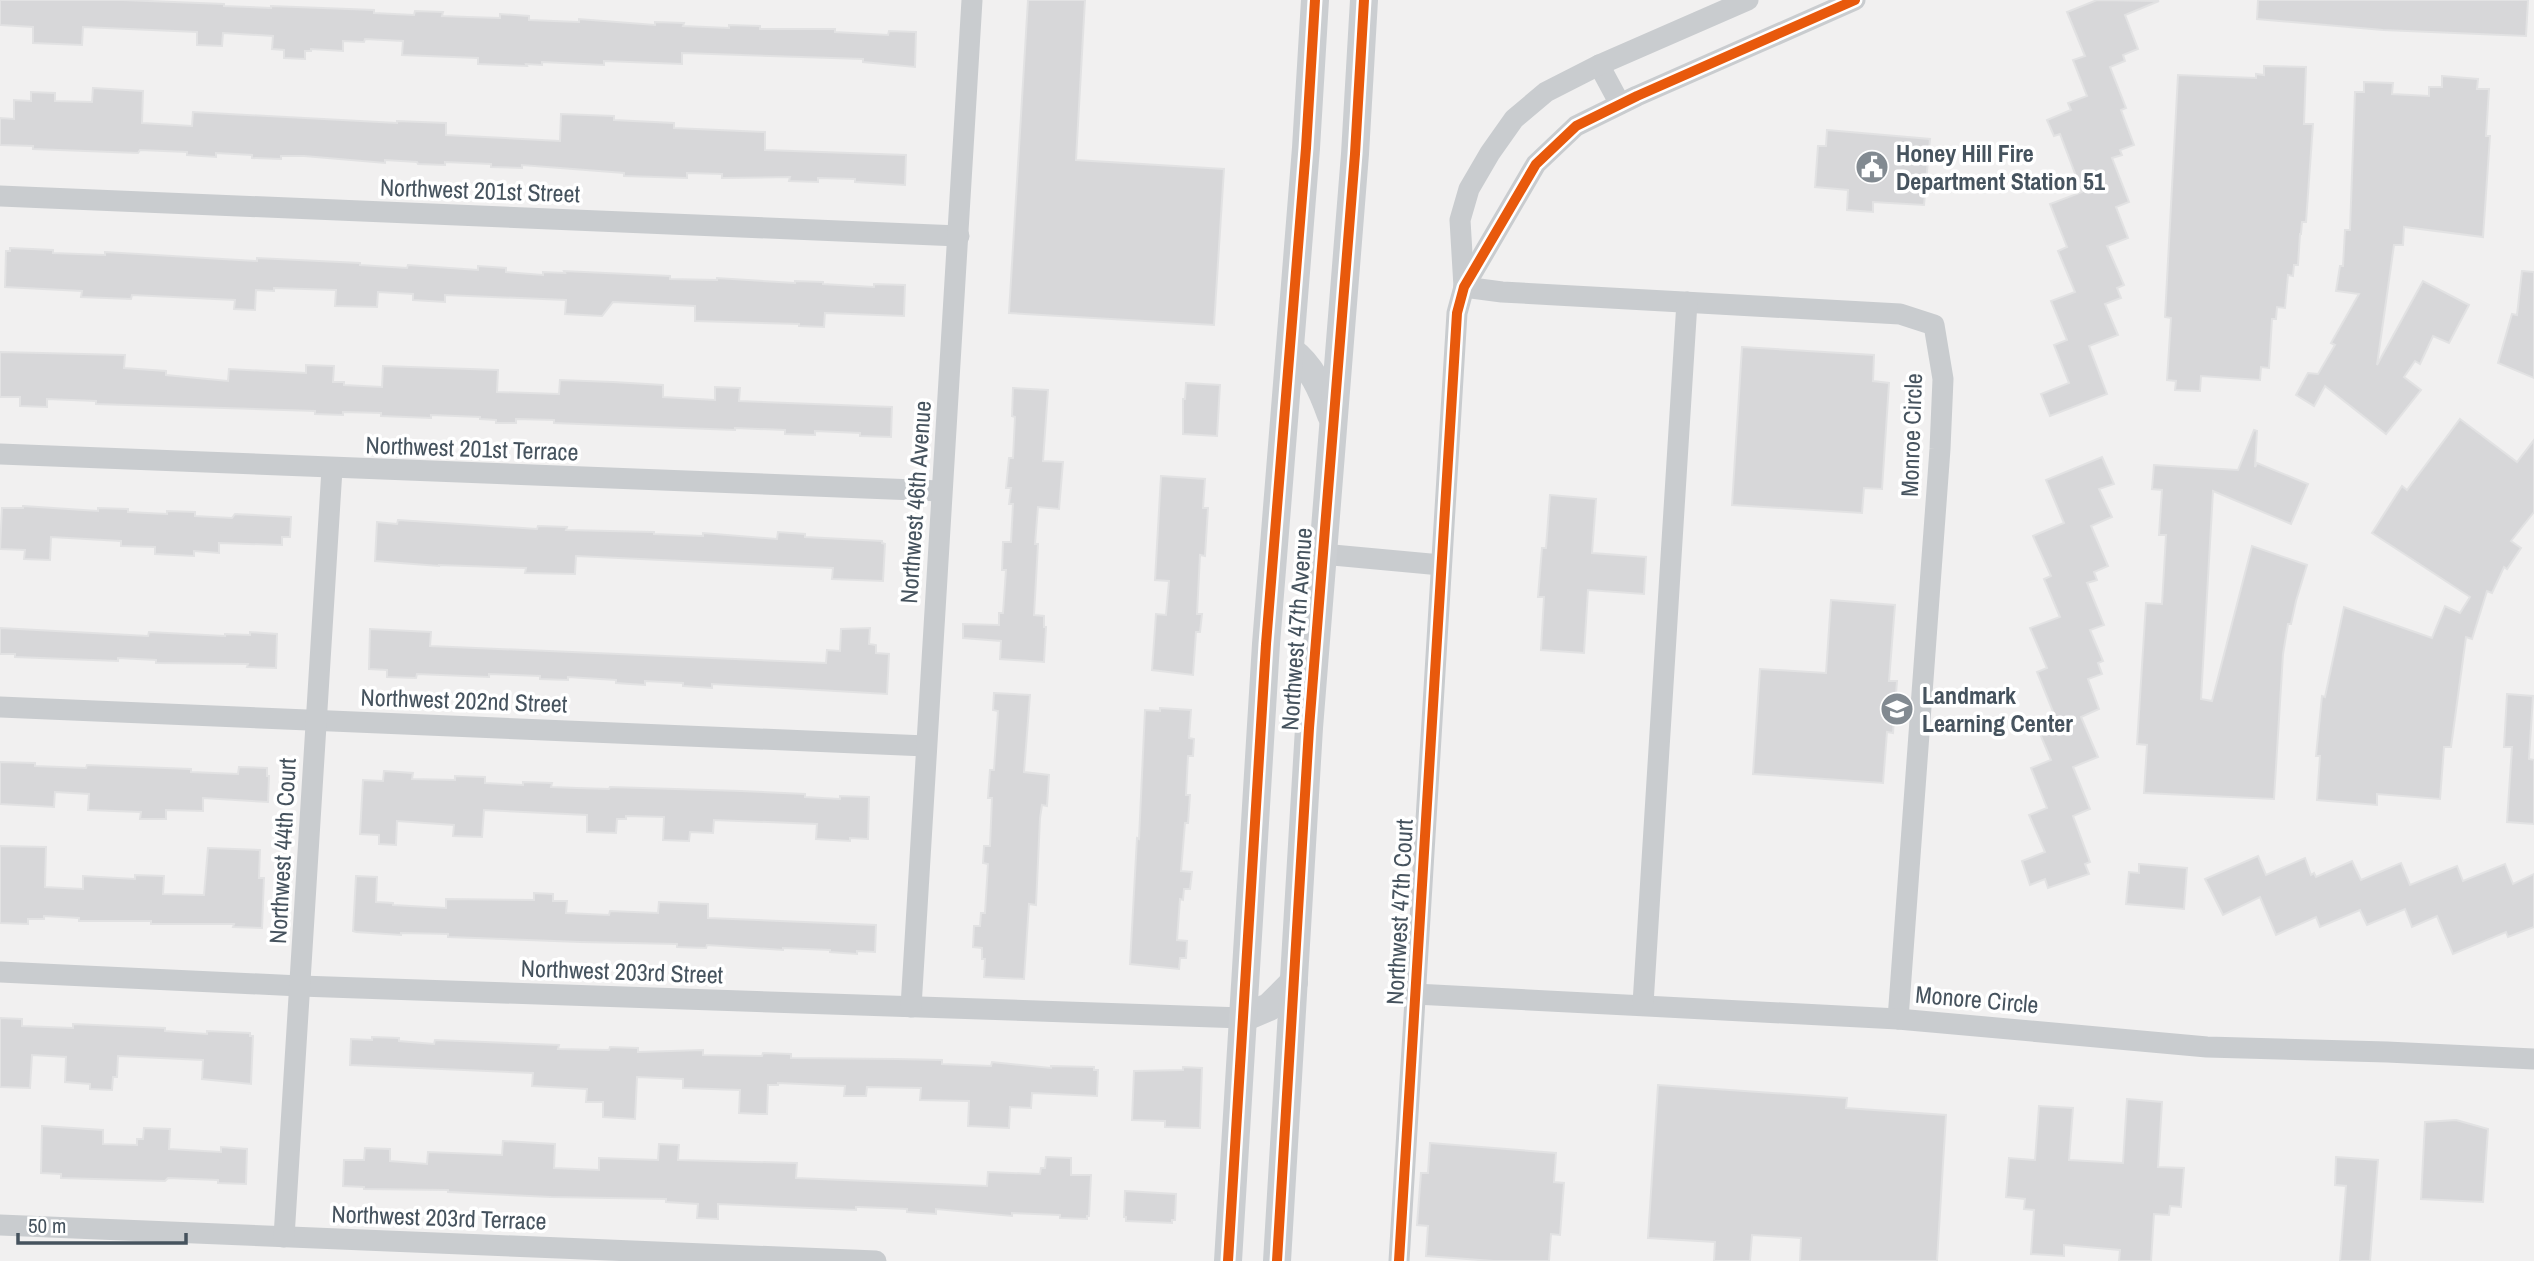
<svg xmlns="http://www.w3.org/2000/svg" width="2534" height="1261" font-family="'Archivo Narrow',sans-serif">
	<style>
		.building { fill: #d7d7d9; stroke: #e2e2e3; stroke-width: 2 }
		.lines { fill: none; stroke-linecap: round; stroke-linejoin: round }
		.street { stroke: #c9cccf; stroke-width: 21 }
		.secondary { stroke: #cbced1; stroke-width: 28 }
		.cycleway-casing { stroke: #fff; stroke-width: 15 }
		.cycleway { stroke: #e8590c; stroke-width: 10 }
		.labels { text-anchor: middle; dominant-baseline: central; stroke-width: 7; stroke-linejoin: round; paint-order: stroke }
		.poi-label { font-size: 24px; font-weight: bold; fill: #46535e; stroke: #fff; text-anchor: start }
		.street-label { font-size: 24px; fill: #46535e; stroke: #fff }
	</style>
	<rect width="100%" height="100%" fill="#f1f0f0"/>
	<g class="building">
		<polygon points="0,0 123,0 224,4 224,6 271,8 271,6 374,10 374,13 414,15 415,11 443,12 442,16 468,17 500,18 500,14 529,16 529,20 579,22 579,19 655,25 655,22 684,23 683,26 729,28 729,25 760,26 760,29 835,29 835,32 888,35 889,31 916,32 915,67 863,62 863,59 682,53 682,64 604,61 604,65 542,62 542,65 526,64 527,66 478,64 478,58 402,55 403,41 365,39 364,42 343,41 343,51 311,49 311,51 305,51 305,59 284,58 284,50 272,49 273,36 223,33 222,46 197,45 197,32 83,27 82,45 33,43 33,27 0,25"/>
		<polygon points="1028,0 1085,0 1076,160 1224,169 1214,325 1009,313"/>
		<polygon points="2097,0 2159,1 2125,15 2138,49 2123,55 2125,61 2110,67 2126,108 2121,110 2134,145 2120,150 2122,155 2112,158 2129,202 2116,207 2128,238 2107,246 2124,285 2117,288 2121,298 2105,304 2118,335 2089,346 2107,394 2050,416 2041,394 2069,383 2054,345 2067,340 2051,301 2075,292 2058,251 2067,247 2050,204 2082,192 2060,134 2054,136 2047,120 2071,110 2068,103 2087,96 2073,60 2085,56 2067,12"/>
		<polygon points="2258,0 2528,0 2526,36 2383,30 2257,19"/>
		<polygon points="2264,66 2306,67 2304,124 2313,124 2306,222 2302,222 2301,234 2300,234 2298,265 2294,265 2293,276 2288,275 2285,308 2277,307 2276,319 2272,319 2269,368 2261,367 2260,380 2201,376 2200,391 2175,390 2176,381 2167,380 2171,318 2165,317 2178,75 2256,78 2256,74 2264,75"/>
		<polygon points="2442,76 2478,79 2477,89 2489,89 2486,136 2490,136 2483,237 2404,227 2403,245 2394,245 2377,365 2423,281 2469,305 2449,343 2433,336 2420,364 2415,361 2404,377 2421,390 2386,434 2325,386 2314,406 2296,395 2308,373 2318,374 2335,345 2331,343 2359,294 2336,291 2340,266 2343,266 2345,230 2350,230 2355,92 2364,92 2364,82 2393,83 2392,94 2429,96 2429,87 2442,87"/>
		<polygon points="93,88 143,91 142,123 192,126 193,112 397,123 397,121 446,123 446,135 560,141 561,114 614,116 614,120 674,123 674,128 765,132 765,150 906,155 905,185 855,182 855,179 818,178 818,182 789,181 790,177 722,178 722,174 687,173 687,178 624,176 624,173 522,165 522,168 491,167 491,164 445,162 445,165 418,164 417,162 385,160 385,163 304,156 281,156 281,159 252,158 252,155 216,153 216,157 187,155 187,152 140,150 138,153 33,149 33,146 0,145 0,118 14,119 14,100 31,101 31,92 55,93 55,101 92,102"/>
		<polygon points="1827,130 1930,139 1924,205 1873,202 1873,212 1847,210 1848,190 1815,187 1818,146 1826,146"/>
		<polygon points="10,248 53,250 53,253 105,255 105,252 257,261 257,258 360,263 360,265 407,268 408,265 478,270 478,266 506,268 506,272 543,275 543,272 565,273 564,271 670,276 670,279 717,280 717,278 795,283 795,281 823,282 823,284 874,287 874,284 905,285 904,316 825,313 824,327 799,326 799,324 695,321 695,306 613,302 602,316 565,314 566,300 445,295 445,302 413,300 413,294 378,292 377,307 335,306 336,290 274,288 274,291 256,290 255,310 234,309 235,300 132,295 131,299 81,297 82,291 5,287 6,251 10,251"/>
		<polygon points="2522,271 2534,272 2534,378 2498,363 2512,314 2517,315"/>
		<polygon points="1742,347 1874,355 1873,381 1889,383 1882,489 1864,488 1862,513 1732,505"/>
		<polygon points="0,352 125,355 124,368 166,371 166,375 228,381 229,369 306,373 306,365 334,366 333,382 344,382 344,385 382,387 383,366 498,370 497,392 559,394 560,380 613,382 663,385 663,397 715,400 715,387 740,388 739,401 892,407 891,437 860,436 860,433 815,431 815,435 785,434 785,430 735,428 735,430 554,423 554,420 516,419 516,423 496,423 496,420 480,419 480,417 431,415 431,418 381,416 381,413 343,412 343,415 315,414 315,411 96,404 96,401 47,399 47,407 20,406 20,397 0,397"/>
		<polygon points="1186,383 1220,385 1217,436 1183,434 1183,399 1185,399"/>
		<polygon points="1013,388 1048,390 1043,461 1063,462 1059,509 1038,507 1035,544 1038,544 1034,615 1044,616 1044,627 1046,627 1044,662 1000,659 1001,641 963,638 963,624 999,625 999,613 1003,613 1006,570 1002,570 1003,542 1011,542 1013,504 1009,504 1011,488 1006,488 1009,458 1013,458 1015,417 1012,416"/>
		<polygon points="2460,419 2517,462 2534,440 2534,512 2511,541 2521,548 2507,569 2504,567 2492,593 2487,591 2472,639 2466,637 2451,747 2444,747 2440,799 2377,794 2377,805 2317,800 2320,756 2316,756 2322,696 2325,697 2344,607 2432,638 2445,606 2460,613 2470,597 2372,533 2402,486 2407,490"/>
		<polygon points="2254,430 2257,431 2255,467 2257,463 2308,484 2291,524 2213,491 2201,699 2212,701 2252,546 2307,565 2296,601 2291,624 2288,624 2283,654 2274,799 2144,793 2147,745 2137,744 2146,603 2162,604 2166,535 2159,535 2162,490 2152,489 2154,465 2238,470"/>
		<polygon points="2102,457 2114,484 2099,489 2112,517 2091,526 2108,566 2094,572 2097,580 2087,583 2104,625 2090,630 2103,661 2098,663 2102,674 2088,679 2099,709 2081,717 2098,757 2073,767 2090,809 2073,816 2090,862 2085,864 2089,874 2048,888 2045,879 2030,885 2022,861 2045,852 2029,815 2047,808 2031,768 2051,760 2035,722 2054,714 2037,672 2047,668 2030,628 2060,617 2044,579 2051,576 2033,536 2064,523 2046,480"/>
		<polygon points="1161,476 1205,479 1203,508 1208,508 1205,556 1200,555 1197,614 1202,614 1200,632 1196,632 1193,675 1152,670 1156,614 1166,615 1169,581 1155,580"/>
		<polygon points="1550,495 1596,499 1592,553 1646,557 1644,594 1588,590 1584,653 1541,650 1544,597 1538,597 1542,548 1546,548"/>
		<polygon points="23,506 98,511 98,508 128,509 128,512 167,514 167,511 195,512 195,516 232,518 235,514 291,517 290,537 282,537 282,545 219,543 219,553 194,551 194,556 155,554 155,547 121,546 121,541 51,537 50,560 24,559 25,550 0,549 2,508 23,508"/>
		<polygon points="398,520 537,529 538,526 567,527 566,530 654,532 654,534 703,536 703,533 777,539 778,532 805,534 805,537 882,541 882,543 885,544 883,581 832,579 833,568 576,556 575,574 525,573 526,568 439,565 439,566 375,561 377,522 397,524"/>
		<polygon points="1831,600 1895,605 1889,681 1897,681 1893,733 1887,732 1883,783 1753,774 1760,669 1826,673"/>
		<polygon points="0,628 148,636 149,632 225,636 225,634 250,635 250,632 277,634 276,668 247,667 248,664 156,663 156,660 118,658 118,661 15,657 15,654 0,654"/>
		<polygon points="870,628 869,644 876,645 876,653 889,654 887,694 712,684 712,688 683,686 683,683 645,681 645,685 616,683 616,680 568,677 568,680 540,679 540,676 489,674 489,677 417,674 416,678 387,677 387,670 369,669 370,629 431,632 430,646 826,663 827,650 840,651 841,629"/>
		<polygon points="994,693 1030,695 1024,772 1049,775 1047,806 1042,805 1040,818 1036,905 1029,904 1024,979 984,977 985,959 982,959 982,948 973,947 974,926 980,926 981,913 985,913 988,864 983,863 984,846 990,846 992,798 988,798 990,770 994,770 998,711 993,710"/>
		<polygon points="2507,694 2533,696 2529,759 2534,760 2534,824 2507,822 2512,747 2504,747"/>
		<polygon points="1160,708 1191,710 1189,738 1194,739 1193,756 1188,756 1186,795 1190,795 1188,823 1185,823 1181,871 1192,872 1190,889 1184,889 1183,900 1180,899 1177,940 1187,941 1186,958 1180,958 1179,969 1130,964 1137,838 1139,839 1145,710 1160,711"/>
		<polygon points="0,762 35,763 35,766 86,768 87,765 191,769 191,772 238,774 239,767 267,768 267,776 269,776 268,802 203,798 203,811 166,810 166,819 140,819 141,812 88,810 89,794 55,792 54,807 0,804"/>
		<polygon points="384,771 413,773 412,779 455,780 455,776 485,777 485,783 523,785 523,782 552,783 551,787 577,788 609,789 610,787 741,791 805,794 805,797 840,799 840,796 869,797 868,839 850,838 850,841 816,839 817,824 714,820 713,833 690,832 689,841 663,840 664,817 626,816 626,819 617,819 616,833 587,832 587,815 484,810 482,837 453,836 454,825 397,821 396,845 379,844 379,835 360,834 363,780 383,781"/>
		<polygon points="0,846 46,847 45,887 83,889 83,876 135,879 135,875 164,876 163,894 204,895 208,848 260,850 259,878 264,878 262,928 233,927 234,924 151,924 151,921 79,921 79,918 44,916 44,919 28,919 28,924 0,923"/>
		<polygon points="2258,856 2266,875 2305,858 2311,875 2314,873 2316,877 2352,861 2361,880 2401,863 2410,885 2457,866 2463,881 2505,864 2513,884 2534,874 2534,927 2508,937 2506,932 2453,954 2437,916 2412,927 2405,909 2367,925 2360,910 2320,927 2316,917 2276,935 2260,897 2223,915 2205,879"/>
		<polygon points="2139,864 2187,868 2184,909 2126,904 2129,872 2139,873"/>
		<polygon points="356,876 377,877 376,902 393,903 393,905 446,908 446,899 534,900 534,893 553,894 553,901 567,901 566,913 609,915 610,911 658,913 659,902 708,904 708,918 876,925 875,952 857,951 857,954 830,952 830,950 783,948 783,950 707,945 706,948 677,947 677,944 580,942 448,937 448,934 401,933 401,935 356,932 353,931"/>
		<polygon points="0,1018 22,1019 22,1026 73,1028 73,1024 165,1028 165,1031 207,1034 207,1031 250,1033 250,1036 253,1036 251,1084 202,1079 203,1060 118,1056 117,1077 113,1077 112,1090 90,1089 90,1084 65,1082 66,1057 32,1055 30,1088 0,1087"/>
		<polygon points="372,1037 399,1038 399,1041 434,1044 435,1040 559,1045 558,1049 609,1050 610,1047 638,1048 638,1052 703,1050 703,1055 762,1056 763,1053 791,1054 791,1058 897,1059 942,1060 942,1064 991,1066 992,1062 1051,1068 1051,1066 1094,1067 1094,1070 1098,1070 1097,1096 1032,1093 1031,1108 1010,1107 1009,1128 968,1126 969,1101 920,1100 921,1088 867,1087 866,1096 844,1096 845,1086 778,1083 778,1085 768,1085 767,1114 760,1114 739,1113 740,1090 683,1088 683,1079 637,1077 635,1119 603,1117 603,1102 586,1102 587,1089 532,1086 533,1073 350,1065 351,1039 372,1040"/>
		<polygon points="1183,1067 1202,1068 1200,1128 1165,1127 1165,1121 1132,1120 1134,1071 1183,1070"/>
		<polygon points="1658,1085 1847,1098 1846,1108 1946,1115 1937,1261 1800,1261 1801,1238 1752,1235 1750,1261 1714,1261 1715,1242 1648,1238"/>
		<polygon points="2127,1099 2162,1102 2158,1167 2184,1168 2181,1207 2170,1206 2169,1215 2154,1214 2151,1261 2119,1261 2120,1250 2064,1245 2064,1256 2031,1254 2034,1210 2024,1209 2025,1199 2006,1197 2009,1158 2035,1160 2039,1106 2073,1108 2069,1160 2123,1163"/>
		<polygon points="2456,1120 2488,1129 2483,1202 2421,1199 2425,1122"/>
		<polygon points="42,1126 103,1130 103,1144 137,1145 137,1139 143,1139 144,1128 170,1129 169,1149 221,1152 221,1147 247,1149 246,1184 218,1183 218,1180 168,1178 165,1181 61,1178 61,1174 41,1173"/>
		<polygon points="503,1141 555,1144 554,1168 599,1170 599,1158 658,1160 659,1144 679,1145 678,1160 797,1163 796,1178 987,1186 988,1172 1040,1174 1041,1168 1045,1168 1046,1157 1071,1158 1071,1175 1091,1175 1089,1216 1087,1216 1087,1219 1060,1218 1060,1215 1012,1213 1012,1216 936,1209 936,1214 907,1212 907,1209 859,1207 856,1207 856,1210 718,1204 718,1219 697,1218 698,1204 666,1202 666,1199 551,1197 448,1192 448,1190 364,1189 364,1187 343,1186 344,1160 364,1160 365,1148 390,1149 390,1161 427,1164 428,1152 502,1155"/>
		<polygon points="1430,1143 1556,1153 1554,1182 1564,1183 1560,1235 1551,1234 1549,1261 1494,1261 1426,1256 1428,1226 1417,1225 1421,1173 1428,1173"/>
		<polygon points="2336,1157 2378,1160 2370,1261 2340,1261 2346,1186 2335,1185"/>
		<polygon points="1125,1191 1176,1194 1175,1220 1172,1220 1172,1223 1126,1221 1126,1217 1124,1217"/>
	</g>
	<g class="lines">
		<g class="street">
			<polyline points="1599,65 1620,104"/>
			<polyline points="0,196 959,236"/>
			<polyline points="1464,287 1502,292 1900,314 1934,325 1943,379 1940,449 1898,1019"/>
			<polyline points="1464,287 1460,220 1469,189 1490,153 1514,119 1546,92 1599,65 1748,0"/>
			<polyline points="0,454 941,491"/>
			<polyline points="1322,554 1441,565"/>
			<polyline points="0,707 926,746"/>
			<polyline points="0,972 300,986 1243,1018"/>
			<polyline points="1415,994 1898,1019 2207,1047 2387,1052 2534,1059"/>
			<polyline points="1643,1004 1687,302"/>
			<polyline points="911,1007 972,0"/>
			<polyline points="0,1225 876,1261"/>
			<polyline points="284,1237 332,469"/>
			<polyline points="1399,1261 1457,313 1464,287 1536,164 1576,126 1637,96 1855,0"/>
		</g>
		<g class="secondary">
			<path d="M1290,350C1312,366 1322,390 1331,415"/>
			<polyline points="1243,1018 1269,1007 1294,982"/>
			<polyline points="1228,1261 1266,644 1306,148 1315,0"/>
			<polyline points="1277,1261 1309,728 1355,154 1364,0"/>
		</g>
		<defs>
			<g id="cycleway">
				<polyline points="1228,1261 1266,644 1306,148 1315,0"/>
				<polyline points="1277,1261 1309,728 1355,154 1364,0"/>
				<polyline points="1399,1261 1457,313 1464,287 1536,164 1576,126 1637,96 1855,0"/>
			</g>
		</defs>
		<use href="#cycleway" class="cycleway-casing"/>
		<use href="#cycleway" class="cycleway"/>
	</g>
	<defs>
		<symbol id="civic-disc" viewBox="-11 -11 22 22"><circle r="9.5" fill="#828a91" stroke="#fff"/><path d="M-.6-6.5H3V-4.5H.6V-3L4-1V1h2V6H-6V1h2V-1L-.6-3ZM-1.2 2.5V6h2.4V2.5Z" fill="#fff"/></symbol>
		<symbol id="school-disc" viewBox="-11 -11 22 22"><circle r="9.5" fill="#828a91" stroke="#fff"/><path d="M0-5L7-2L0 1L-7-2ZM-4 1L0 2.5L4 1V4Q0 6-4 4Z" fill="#fff"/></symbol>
	</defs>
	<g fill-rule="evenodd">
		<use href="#civic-disc" x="1853" y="148" width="38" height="38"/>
		<use href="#school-disc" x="1878" y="690" width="38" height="38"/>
	</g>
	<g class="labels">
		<g class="poi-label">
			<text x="1896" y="153">Honey Hill Fire<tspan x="1896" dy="28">Department Station 51</tspan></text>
			<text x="1922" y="695">Landmark<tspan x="1922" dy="28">Learning Center</tspan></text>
		</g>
		<g class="street-label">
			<text transform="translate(480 190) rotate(2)">Northwest 201st Street</text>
			<text transform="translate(1911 435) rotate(-88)">Monroe Circle</text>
			<text transform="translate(472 448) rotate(2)">Northwest 201st Terrace</text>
			<text transform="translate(915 502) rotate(-86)">Northwest 46th Avenue</text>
			<text transform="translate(1296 629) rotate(-86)">Northwest 47th Avenue</text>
			<text transform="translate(464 700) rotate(2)">Northwest 202nd Street</text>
			<text transform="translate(282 851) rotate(-87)">Northwest 44th Court</text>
			<text transform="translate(1399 912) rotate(-87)">Northwest 47th Court</text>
			<text transform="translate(622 971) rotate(2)">Northwest 203rd Street</text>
			<text transform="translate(1977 999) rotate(5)">Monore Circle</text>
			<text transform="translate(439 1217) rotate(2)">Northwest 203rd Terrace</text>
		</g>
	</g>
	<path d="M18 1233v10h168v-10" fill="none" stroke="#46535e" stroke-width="3.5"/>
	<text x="28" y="1233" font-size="21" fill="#46535e" stroke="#ffffff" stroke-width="5" paint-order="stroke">50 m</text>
</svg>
